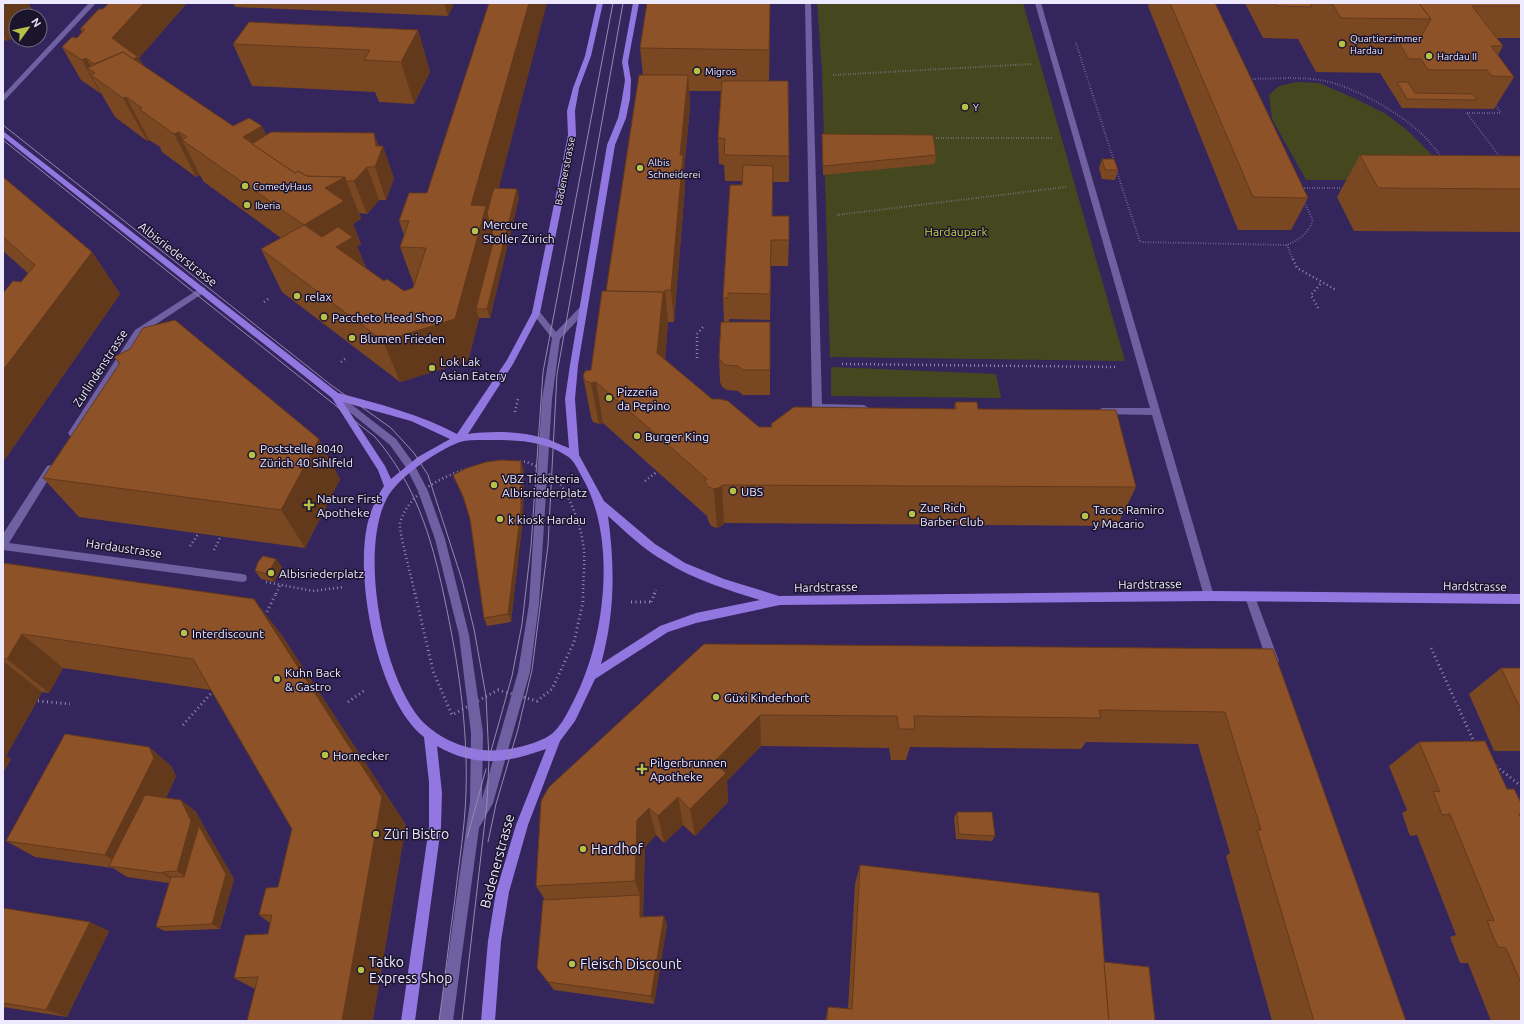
<svg xmlns="http://www.w3.org/2000/svg" width="1524" height="1024" font-family="Ubuntu,sans-serif">
	<style>
		.green { fill: #45481e }
		.lines { fill: none; stroke-linecap: round; stroke-linejoin: round }
		.path-far2 { stroke: #9389b0; stroke-width: 2; stroke-dasharray: 0.5 2; stroke-linecap: butt }
		.path-far1 { stroke: #9389b0; stroke-width: 2.5; stroke-dasharray: 1 3; stroke-linecap: butt }
		.path { stroke: #9389b0; stroke-width: 3; stroke-dasharray: 1 3.5; stroke-linecap: butt }
		.lane { fill: #6f60a1; fill-rule: evenodd }
		.street { fill: #6f60a1; fill-rule: evenodd }
		.secondary { fill: #9277e0; fill-rule: evenodd }
		.tram { stroke: #9289af; stroke-width: 1 }
		.wall { fill: #794722 }
		.shaded-wall { fill: #63391c }
		.building { fill: #8d5228; stroke: #63391c }
		.poi-dot { fill: #b8c147; stroke: #1b142d; stroke-width: 1.5 }
		.labels { text-anchor: middle; dominant-baseline: central; stroke-width: 3; stroke-linejoin: round; paint-order: stroke }
		.far-poi-label { font-size: 10px; fill: #ede9ff; stroke: #1b142d; text-anchor: start }
		.far-street-label { font-size: 10px; fill: #ede9ff; stroke: #1b142d }
		.poi-label { font-size: 12px; fill: #ede9ff; stroke: #1b142d; text-anchor: start }
		.park-label { font-size: 12px; fill: #c7d148; stroke: #1b142d }
		.street-label { font-size: 12px; fill: #ede9ff; stroke: #1b142d }
		.near-poi-label { font-size: 14px; fill: #ede9ff; stroke: #1b142d; text-anchor: start }
		.near-street-label { font-size: 14px; fill: #ede9ff; stroke: #1b142d }
	</style>
	<rect width="100%" height="100%" fill="#35255d"/>
	<g class="green">
		<polygon points="817,3 1023,3 1125,361 830,357 822,69"/>
		<polygon points="1296,82 1319,83 1356,99 1386,114 1408,131 1433,156 1447,180 1306,180 1272,119 1269,95 1279,86"/>
		<polygon points="831,367 996,374 1001,398 831,396"/>
	</g>
	<g class="lines">
		<g class="path-far2">
			<polyline points="30,9 46,20"/>
			<polyline points="1076,43 1114,161"/>
			<polyline points="833,75 1032,64"/>
			<path d="M1248,79C1273,79 1300,76 1325,81C1355,87 1402,114 1424,136C1430,142 1436,150 1442,157"/>
			<polyline points="1467,113 1501,113 1494,103"/>
			<polyline points="1467,113 1500,157"/>
			<polyline points="931,138 1052,138"/>
			<path d="M1116,169L1140,242L1287,245C1300,239 1308,234 1313,220L1304,202"/>
			<polyline points="1302,188 1345,188"/>
			<polyline points="837,215 1066,187"/>
			<polyline points="1287,245 1293,260"/>
		</g>
		<g class="path-far1">
			<polyline points="1293,259 1297,268 1336,290"/>
			<polyline points="264,302 268,299"/>
			<polyline points="1318,308 1311,295 1322,282"/>
			<polyline points="697,358 697,334 703,327"/>
			<polyline points="341,362 345,359"/>
			<polyline points="842,364 1117,367"/>
			<polyline points="515,412 518,399"/>
			<polyline points="645,481 658,471"/>
			<polyline points="190,546 199,533"/>
			<polyline points="214,550 221,536"/>
			<polyline points="266,582 313,591 344,587"/>
			<polyline points="276,594 280,585"/>
			<path d="M415,594C413,583 398,529 400,523C411,482 473,462 511,462C515,462 521,461 526,462C535,464 556,477 561,485C573,503 582,530 584,551C585,565 583,580 583,594"/>
			<polyline points="654,594 656,590"/>
		</g>
		<g class="path">
			<polyline points="415,593 433,671 452,715 498,690 537,701 552,689 574,642 583,602 583,593"/>
			<polyline points="631,602 651,602"/>
			<polyline points="651,602 655,593"/>
			<polyline points="265,616 276,593"/>
			<polyline points="1431,648 1475,744"/>
			<polyline points="38,701 70,704"/>
			<polyline points="348,702 365,690"/>
			<polyline points="183,725 213,691"/>
			<polyline points="1496,766 1521,786"/>
		</g>
		<g class="lane">
			<polygon points="805,3 811,3 822,404 864,405 869,408 864,411 817,410 812,407"/>
			<polygon points="1035,3 1041,3 1214,596 1213,599 1209,601 1205,599 1204,596 1152,415 1102,414 1097,411 1102,408 1150,408"/>
			<polygon points="583,306 587,309 586,311 560,339 552,399 539,604 530,672 493,803 479,828 453,1021 439,1021 470,802 471,733 459,635 435,539 418,491 407,469 390,445 330,396 335,393 338,394 396,439 414,464 428,491 445,539 469,635 483,733 482,799 518,672 529,604 542,399 552,338 532,313 533,311 539,311 556,332 580,307"/>
		</g>
		<g class="street">
			<polygon points="89,3 96,3 5,100 3,101 3,95"/>
			<polygon points="202,287 205,288 205,292 141,334 76,436 70,436 68,433 70,430 135,330"/>
			<polygon points="50,465 55,469 53,472 9,543 242,574 246,575 247,578 246,581 242,582 3,550 3,534 47,466"/>
			<polygon points="1250,592 1254,594 1255,597 1279,661 1277,664 1273,666 1269,664 1267,661 1245,597 1246,594"/>
		</g>
		<path class="secondary" d="M597,3H603L591,56L579,88L575,111L576,135L540,313L513,364L468,434C492,431 519,431 543,438C552,440 560,445 569,448L565,399L570,365L607,145L618,118L622,99L625,80L622,62L633,3H639L628,62L631,80L630,99L626,118L615,145L578,365L575,399L579,455L604,501L655,544L685,563L724,579L779,596L1209,591L1521,594V604L1209,601L780,605L696,623L668,632L595,679L575,721L560,741L528,825L509,892L501,941L495,1021H481L488,941L496,892L516,825L546,749C507,763 475,768 437,746L442,793L441,827L415,1021H401L429,827V782L424,737C378,701 355,582 367,526C370,512 376,498 384,486L378,470L332,398L3,137V131L338,393C379,404 420,414 457,434L507,360L532,313L568,135L567,111L573,88L585,56ZM343,402L411,421L450,439L418,457L391,479L385,466ZM482,440C511,440 542,439 567,456C574,460 578,470 582,477C618,539 605,641 573,702C568,712 562,724 554,732C544,742 515,749 501,750C472,753 441,741 421,720C382,675 359,551 387,498C398,477 438,450 460,442C467,440 475,440 482,440ZM608,516C626,532 644,550 666,562C695,580 728,590 760,600L696,613L660,626L601,664C615,613 615,568 608,516Z"/>
		<g class="tram">
			<polyline points="3,125 331,385 391,428 414,453 428,475 462,580 474,629 486,696 489,760 487,803 462,1021"/>
			<path d="M3,140L375,437C416,485 431,536 444,596C458,661 468,726 466,792C465,827 459,862 455,898C449,939 445,980 439,1021"/>
			<polyline points="491,751 512,676 522,624 531,546 543,372 613,3"/>
			<polyline points="467,838 486,769"/>
			<polyline points="488,842 496,804 518,729 532,670 548,545 557,374 623,3"/>
		</g>
	</g>
	<g class="wall">
		<polygon points="3,3 28,3 36,16 7,41 3,39"/>
		<polygon points="109,3 187,3 139,58 143,65 233,126 262,126 266,135 378,146 394,178 386,200 379,200 367,214 359,213 361,219 353,224 361,244 357,246 366,268 384,281 404,291 413,288 414,285 400,247 404,235 399,221 427,193 499,188 517,189 519,198 490,318 479,318 468,361 400,382 282,292 261,249 281,238 204,182 200,175 196,177 162,152 160,147 149,140 147,141 115,117 101,93 100,93 81,80 62,47 77,38 82,32 80,29 103,9"/>
		<polygon points="233,3 454,3 448,16 235,7"/>
		<polygon points="647,3 770,3 769,81 789,156 789,182 772,182 772,216 789,240 788,266 771,266 770,320 729,319 729,322 770,322 770,395 743,395 738,391 727,390 722,387 720,382 719,357 724,322 723,298 742,185 743,181 725,181 724,165 719,164 718,138 721,91 689,91 690,107 684,169 685,187 674,322 668,322 665,360 712,399 759,427 771,427 771,424 954,409 955,402 978,409 1136,487 1117,526 724,523 723,525 717,528 711,526 708,520 707,516 603,423 599,424 593,422 591,417 583,376 591,370 606,291 643,75 640,48"/>
		<polygon points="1149,3 1215,3 1308,198 1291,230 1238,230 1148,6"/>
		<polygon points="1245,3 1521,3 1521,38 1497,38 1503,46 1498,55 1514,77 1494,109 1402,108 1380,73 1316,72 1298,39 1263,38"/>
		<polygon points="418,30 430,72 414,104 379,102 375,92 252,86 233,44"/>
		<polygon points="822,134 936,155 935,164 823,175 822,143"/>
		<polygon points="1360,155 1521,156 1521,232 1354,231 1337,197"/>
		<polygon points="1102,159 1118,170 1115,180 1102,179 1099,168"/>
		<polygon points="3,177 92,252 120,294 3,462 3,293 21,282 28,273 3,251"/>
		<polygon points="114,357 340,479 305,548 79,517 43,478 119,364"/>
		<polygon points="524,470 523,517 511,622 487,626 484,618 470,519 464,500 453,475"/>
		<polygon points="276,559 282,567 274,582 261,579 255,571"/>
		<polygon points="3,563 281,634 406,825 255,989 234,978 268,934 270,923 259,915 278,887 292,829 211,690 63,668 49,693 42,692 6,756 11,759 4,771 3,770"/>
		<polygon points="704,644 1273,649 1406,1021 1272,1021 1226,856 1230,853 1198,744 1086,742 1081,749 910,747 906,760 891,760 889,748 761,746 727,781 728,802 695,836 683,825 664,843 656,835 645,847 643,917 664,916 667,925 654,1004 554,990 537,968 545,900 536,886"/>
		<polygon points="1501,668 1521,668 1521,751 1494,751 1469,694"/>
		<polygon points="1419,742 1507,789 1521,803 1521,1021 1491,1021 1468,963 1460,963 1450,937 1456,935 1417,835 1410,836 1402,813 1407,810 1389,766"/>
		<polygon points="149,747 171,766 176,776 166,798 181,800 196,812 207,832 234,879 220,929 165,931 156,927 169,883 127,877 113,868 35,857 6,841"/>
		<polygon points="957,812 995,836 992,841 956,839 954,818"/>
		<polygon points="860,865 1104,962 1155,1021 825,1021 828,1007 848,1009 855,884"/>
		<polygon points="3,908 109,931 67,1017 3,1007"/>
	</g>
	<g class="shaded-wall">
		<polygon points="3,3 28,3 36,16 16,16 16,37 7,41 3,35"/>
		<polygon points="144,3 187,3 139,58 155,89 126,97 149,140 147,141 123,98 112,38"/>
		<polygon points="444,3 454,3 448,16"/>
		<polygon points="529,3 547,3 490,222 497,248 476,309 479,318 468,361 400,382 383,341 471,205"/>
		<polygon points="770,3 769,92 769,50"/>
		<polygon points="418,30 430,72 414,104 401,62"/>
		<polygon points="86,58 92,68 87,68 101,93 100,93 82,60"/>
		<polygon points="688,75 690,107 684,169 685,187 674,322 671,290 680,155"/>
		<polygon points="262,126 280,168 243,137"/>
		<polygon points="179,132 184,141 182,140 200,175 196,177 174,134"/>
		<polygon points="374,133 381,152 383,146 394,178 386,200 375,167 376,146"/>
		<polygon points="367,167 379,200 367,214 354,181"/>
		<polygon points="345,177 361,219 353,224 361,244 357,246 370,280 304,225 325,188"/>
		<polygon points="517,189 519,198 490,318 487,309"/>
		<polygon points="92,252 120,294 3,462 3,370"/>
		<polygon points="665,290 668,322 662,395 657,353 663,292"/>
		<polygon points="596,382 603,423 599,424 591,383"/>
		<polygon points="319,439 340,479 305,548 281,510"/>
		<polygon points="521,461 524,470 523,517 511,622 508,614"/>
		<polygon points="722,485 724,523 723,525 717,528 714,489"/>
		<polygon points="276,559 282,567 274,582 268,574"/>
		<polygon points="254,599 281,634 406,825 373,1021 342,1021"/>
		<polygon points="22,634 63,668 49,693 7,659"/>
		<polygon points="3,661 42,692 6,756 11,759 4,771 3,770"/>
		<polygon points="760,715 761,746 727,781 728,802 695,836 690,809 714,762"/>
		<polygon points="149,747 171,766 176,776 131,869 126,869 105,855"/>
		<polygon points="678,797 683,825 664,843 658,816"/>
		<polygon points="181,800 196,812 207,832 234,879 220,929 212,924 193,882 177,871"/>
		<polygon points="649,808 656,835 645,847 643,905 643,926 640,917 640,895 635,881 637,820"/>
		<polygon points="163,872 179,882 179,884 162,873"/>
		<polygon points="664,916 667,925 654,1004 651,996"/>
		<polygon points="90,922 109,931 67,1017 46,1010"/>
	</g>
	<g class="building">
		<polygon points="109,3 144,3 112,38 138,57 133,59 123,52 94,64 86,58 82,60 62,47 72,37 77,38 85,29 80,29 99,9 103,9"/>
		<polygon points="489,3 529,3 471,205 486,206 455,319 383,341 261,249 304,225 182,140 187,137 179,132 174,134 139,109 142,108 126,97 123,98 91,75 95,73 87,68 123,52 233,126 249,118 262,126 243,137 295,173 298,171 307,176 345,177 325,188 344,201 304,225 322,237 338,227 353,237 336,247 384,281 387,279 404,291 413,288 426,248 400,247 409,221 399,221 409,193 427,193"/>
		<polygon points="647,3 770,3 769,50 640,48"/>
		<polygon points="1170,3 1215,3 1308,198 1253,197"/>
		<polygon points="1274,3 1310,3 1312,7 1276,6"/>
		<polygon points="1332,3 1419,3 1431,19 1341,18"/>
		<polygon points="1419,3 1521,3 1521,6 1472,6 1503,46 1491,46 1514,77 1492,76 1487,70 1428,70 1421,59 1409,59 1397,40 1419,40 1431,19"/>
		<polygon points="249,22 418,30 401,62 364,60 370,50 233,44"/>
		<polygon points="639,75 688,75 680,155 683,155 671,290 665,290 664,302 663,292 606,291"/>
		<polygon points="722,81 788,81 789,156 724,155 725,139 718,138"/>
		<polygon points="1397,82 1408,82 1415,93 1473,94 1477,100 1407,99"/>
		<polygon points="271,132 374,133 376,146 383,146 375,167 367,167 354,181 346,181 345,177 307,176 298,171 295,173 252,144"/>
		<polygon points="822,134 933,135 936,155 823,166"/>
		<polygon points="1360,155 1521,156 1521,189 1378,188"/>
		<polygon points="1102,159 1114,159 1118,170 1105,170"/>
		<polygon points="743,165 773,166 772,216 789,216 789,240 771,240 770,294 728,293 728,298 723,298 730,185 742,185"/>
		<polygon points="3,177 92,252 3,370 3,293 13,281 21,282 35,265 3,237"/>
		<polygon points="494,188 517,189 487,309 476,309 494,239 487,213"/>
		<polygon points="602,291 663,292 657,353 712,399 720,399 728,401 759,427 772,427 771,424 794,407 956,409 955,402 977,402 978,409 1116,410 1136,487 722,485 721,487 714,489 708,487 705,481 707,479 596,382 591,383 585,381 583,376 585,371 591,370"/>
		<polygon points="175,320 319,439 281,510 43,478 120,363 114,357 130,349 143,328"/>
		<polygon points="721,322 770,322 770,370 743,370 738,366 726,365 721,362 719,357"/>
		<polygon points="502,460 521,461 521,509 508,614 484,618 470,519 463,496 453,475 467,468 486,462"/>
		<polygon points="263,556 276,559 268,574 255,571 258,562"/>
		<polygon points="3,563 254,599 382,797 342,1021 247,1021 258,977 234,978 245,935 268,934 272,915 259,915 266,888 278,887 292,829 193,659 22,634 7,659 3,659"/>
		<polygon points="704,644 1273,649 1406,1021 1314,1021 1257,830 1261,830 1225,712 1099,710 1101,718 914,716 915,729 899,729 897,716 760,715 714,762 726,773 690,809 678,797 658,816 649,808 637,820 635,881 536,886 541,801 549,787"/>
		<polygon points="1501,668 1521,668 1521,710"/>
		<polygon points="65,734 149,747 154,758 105,855 6,841"/>
		<polygon points="1485,741 1507,789 1514,789 1521,803 1521,814 1519,814 1521,818 1521,983 1506,948 1498,947 1492,934 1487,920 1494,921 1450,814 1442,815 1433,791 1440,792 1419,742"/>
		<polygon points="145,795 181,800 191,821 177,871 163,872 162,873 109,866"/>
		<polygon points="957,812 992,812 995,836 959,834"/>
		<polygon points="199,826 226,874 212,924 156,927 171,877 184,877"/>
		<polygon points="860,865 1099,893 1109,1021 827,1021 828,1007 852,1009"/>
		<polygon points="640,895 640,917 664,916 651,996 548,982 537,968 543,900"/>
		<polygon points="3,908 90,922 46,1010 3,1003"/>
		<polygon points="1104,962 1149,967 1155,1021 1109,1021"/>
	</g>
	<g class="poi-dot">
		<circle cx="1342" cy="44" r="4"/>
		<circle cx="1429" cy="56" r="4"/>
		<circle cx="697" cy="71" r="4"/>
		<circle cx="965" cy="107" r="4"/>
		<circle cx="640" cy="168" r="4"/>
		<circle cx="245" cy="186" r="4"/>
		<circle cx="247" cy="205" r="4"/>
		<circle cx="475" cy="231" r="4"/>
		<circle cx="297" cy="296" r="4"/>
		<circle cx="324" cy="317" r="4"/>
		<circle cx="352" cy="338" r="4"/>
		<circle cx="432" cy="368" r="4"/>
		<circle cx="609" cy="398" r="4"/>
		<circle cx="637" cy="436" r="4"/>
		<circle cx="252" cy="455" r="4"/>
		<circle cx="494" cy="485" r="4"/>
		<circle cx="733" cy="491" r="4"/>
		<path d="M307 499h4v4h4v4h-4v4h-4v-4h-4v-4h4z"/>
		<circle cx="912" cy="514" r="4"/>
		<circle cx="1085" cy="516" r="4"/>
		<circle cx="500" cy="519" r="4"/>
		<circle cx="271" cy="573" r="4"/>
		<circle cx="184" cy="633" r="4"/>
		<circle cx="277" cy="679" r="4"/>
		<circle cx="716" cy="697" r="4"/>
		<circle cx="325" cy="755" r="4"/>
		<path d="M640 763h4v4h4v4h-4v4h-4v-4h-4v-4h4z"/>
		<circle cx="376" cy="834" r="4"/>
		<circle cx="583" cy="849" r="4"/>
		<circle cx="572" cy="964" r="4"/>
		<circle cx="361" cy="970" r="4"/>
	</g>
	<g class="labels">
		<g class="far-poi-label">
			<text x="1350" y="38">Quartierzimmer<tspan x="1350" dy="12">Hardau</tspan></text>
			<text x="1437" y="56">Hardau II</text>
			<text x="705" y="71">Migros</text>
			<text x="973" y="107">Y</text>
			<text x="648" y="162">Albis<tspan x="648" dy="12">Schneiderei</tspan></text>
			<text x="253" y="186">ComedyHaus</text>
			<text x="255" y="205">Iberia</text>
		</g>
		<g class="far-street-label">
			<text transform="translate(565 171) rotate(-79)">Badenerstrasse</text>
		</g>
		<g class="poi-label">
			<text x="483" y="224">Mercure<tspan x="483" dy="14">Stoller Zürich</tspan></text>
			<text x="305" y="296">relax</text>
			<text x="332" y="317">Paccheto Head Shop</text>
			<text x="360" y="338">Blumen Frieden</text>
			<text x="440" y="361">Lok Lak<tspan x="440" dy="14">Asian Eatery</tspan></text>
			<text x="617" y="391">Pizzeria<tspan x="617" dy="14">da Pepino</tspan></text>
			<text x="645" y="436">Burger King</text>
			<text x="260" y="448">Poststelle 8040<tspan x="260" dy="14">Zürich 40 Sihlfeld</tspan></text>
			<text x="502" y="478">VBZ Ticketeria<tspan x="502" dy="14">Albisriederplatz</tspan></text>
			<text x="741" y="491">UBS</text>
			<text x="317" y="498">Nature First<tspan x="317" dy="14">Apotheke</tspan></text>
			<text x="920" y="507">Zue Rich<tspan x="920" dy="14">Barber Club</tspan></text>
			<text x="1093" y="509">Tacos Ramiro<tspan x="1093" dy="14">y Macario</tspan></text>
			<text x="508" y="519">k kiosk Hardau</text>
			<text x="279" y="573">Albisriederplatz</text>
			<text x="192" y="633">Interdiscount</text>
			<text x="285" y="672">Kuhn Back<tspan x="285" dy="14">&amp; Gastro</tspan></text>
			<text x="724" y="697">Güxi Kinderhort</text>
			<text x="333" y="755">Hornecker</text>
			<text x="650" y="762">Pilgerbrunnen<tspan x="650" dy="14">Apotheke</tspan></text>
		</g>
		<g class="park-label">
			<text x="956" y="231">Hardaupark</text>
		</g>
		<g class="street-label">
			<text transform="translate(178 254) rotate(38)">Albisriederstrasse</text>
			<text transform="translate(100 368) rotate(-57)">Zurlindenstrasse</text>
			<text transform="translate(124 548) rotate(8)">Hardaustrasse</text>
			<text transform="translate(1150 584) rotate(-1)">Hardstrasse</text>
			<text transform="translate(1475 586) rotate(1)">Hardstrasse</text>
			<text transform="translate(826 587) rotate(-1)">Hardstrasse</text>
		</g>
		<g class="near-poi-label">
			<text x="384" y="834">Züri Bistro</text>
			<text x="591" y="849">Hardhof</text>
			<text x="369" y="962">Tatko<tspan x="369" dy="16">Express Shop</tspan></text>
			<text x="580" y="964">Fleisch Discount</text>
		</g>
		<g class="near-street-label">
			<text transform="translate(497 861) rotate(-75)">Badenerstrasse</text>
		</g>
	</g>
	<rect width="1524" height="1024" fill="none" stroke="#ede9ff" stroke-width="8"/>
	<g transform="translate(28 28) rotate(57)"><circle r="19" fill="#1b142d" stroke="#6f6981"/>
	<path d="M0-3L7 15L0 10L-7 15Z" fill="#b8c147"/>
	<text y="-6" font-size="11" font-weight="bold" text-anchor="middle" fill="#ede9ff">N</text>
	</g>
</svg>
